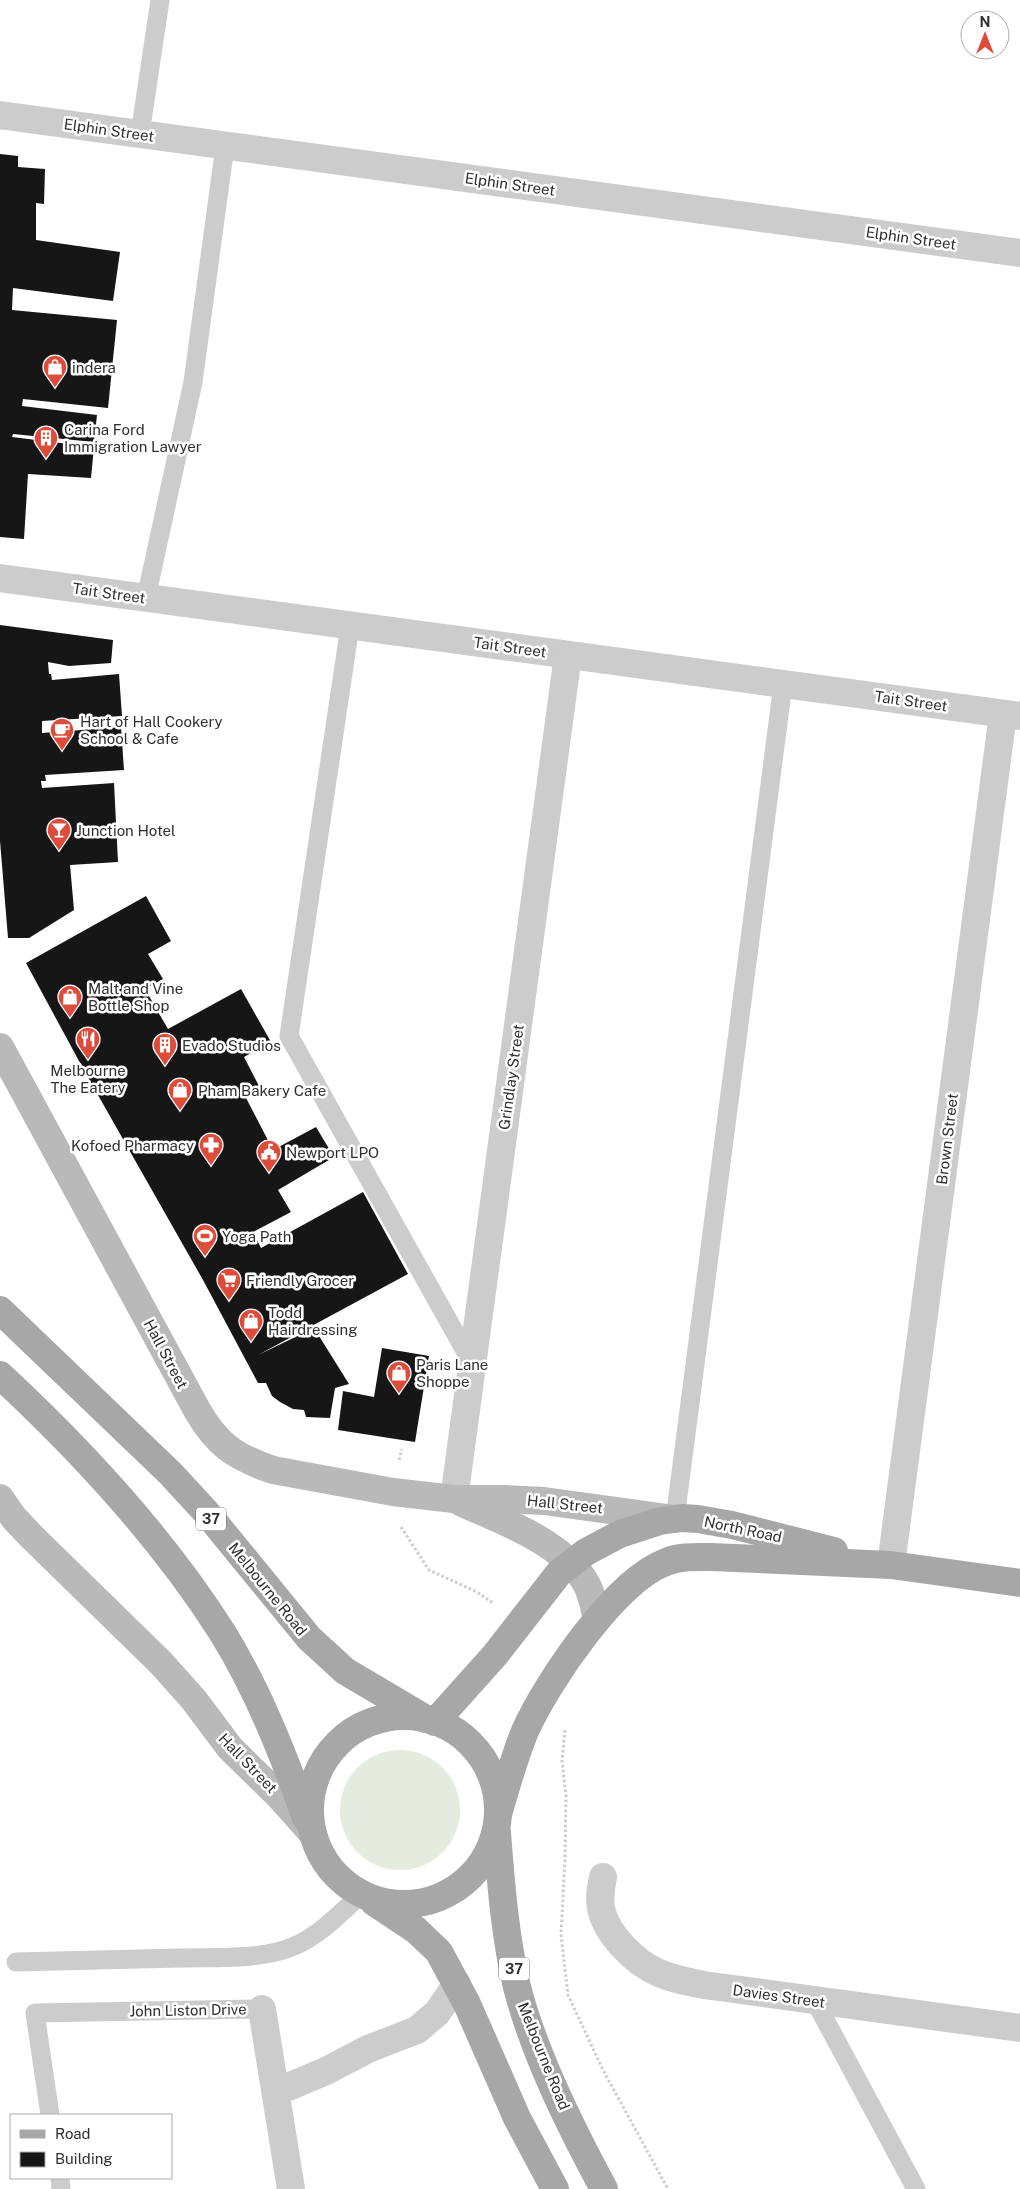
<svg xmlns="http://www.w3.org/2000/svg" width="1020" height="2189" font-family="'Public Sans',sans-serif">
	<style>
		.green { fill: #e3ecde }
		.building { fill: #161616 }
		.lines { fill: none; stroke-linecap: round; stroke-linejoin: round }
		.path { stroke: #ccc; stroke-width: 3; stroke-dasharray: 2.5 2.5; stroke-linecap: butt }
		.lane { stroke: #ccc; stroke-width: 19 }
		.street { stroke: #ccc; stroke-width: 28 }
		.secondary { stroke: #b9b9b9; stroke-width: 28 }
		.primary { stroke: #a7a7a7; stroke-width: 28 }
		.labels { text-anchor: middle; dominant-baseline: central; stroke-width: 5; stroke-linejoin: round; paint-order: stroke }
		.shield { fill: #fff; stroke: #6d6d6d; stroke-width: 1 }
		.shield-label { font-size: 14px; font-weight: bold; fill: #2f2f2f }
		.street-label { font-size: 15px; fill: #2f2f2f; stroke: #fff }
		.poi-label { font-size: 15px; fill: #2f2f2f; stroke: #fff; text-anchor: start }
	</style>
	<rect width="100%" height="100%" fill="#fff"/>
	<circle class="green" cx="400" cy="1810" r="60"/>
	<g class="building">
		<polygon points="0,154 18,156 18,167 45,169 44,204 36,203 36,240 120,252 113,301 13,288 12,310 117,320 108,408 23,399 22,406 97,415 94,442 13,434 12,437 94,447 91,478 28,474 24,539 0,537"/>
		<polygon points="0,625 113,640 111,663 69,666 48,662 49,674 51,674 52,680 119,674 122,716 42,721 42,733 121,727 124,770 45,775 46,781 41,781 42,788 114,783 118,862 70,865 74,910 29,938 8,938 0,841"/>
		<polygon points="146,896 171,941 148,954 163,979 145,989 168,1029 241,989 271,1042 244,1057 259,1086 244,1094 273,1150 316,1127 334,1157 278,1190 291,1212 253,1232 261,1248 363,1192 408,1274 258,1355 314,1328 349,1384 335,1388 330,1418 306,1417 304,1410 293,1409 280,1402 272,1396 266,1383 258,1383 203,1280 86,1074 26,963"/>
		<polygon points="382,1348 429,1356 415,1442 338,1430 343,1391 374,1397"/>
	</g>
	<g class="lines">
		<g class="path">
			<polyline points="399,1460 402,1449"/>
			<polyline points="401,1527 429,1570 477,1592 493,1603"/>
			<polyline points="565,1730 562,1761 566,1796 565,1859 561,1935 568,1995 603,2070 668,2189"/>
		</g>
		<g class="lane">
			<polyline points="140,134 160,0"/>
			<polyline points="146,598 193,382 225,146"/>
			<polyline points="350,626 289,1036 472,1363"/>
			<polyline points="675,1519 783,684"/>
			<path d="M16,1962C71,1961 127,1959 183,1958C218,1957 259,1960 292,1947C319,1936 340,1914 361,1894"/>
			<polyline points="815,2001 916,2189"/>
			<polyline points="50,2115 35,2013 262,2009"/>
			<polyline points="60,2178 61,2189"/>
		</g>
		<g class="street">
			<polyline points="0,115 1020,253"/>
			<polyline points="0,578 1020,716"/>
			<polyline points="454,1499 568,655"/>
			<polyline points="891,1565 1003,714"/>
			<path d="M603,1877C601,1887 599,1897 601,1908C606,1934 635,1963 659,1973C673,1979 689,1982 704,1985L1020,2028"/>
			<polyline points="262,2009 291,2189"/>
			<polyline points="276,2092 326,2071 368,2049 417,2030 437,2013 457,1984"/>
		</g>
		<g class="secondary">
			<path d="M0,1047L197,1410C217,1445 235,1457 273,1470L393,1492L454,1499H505L544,1501L675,1519"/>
			<polyline points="0,1498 14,1518 32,1537 161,1663 194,1700 230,1748 279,1796 312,1833"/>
			<path d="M462,1503C501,1520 561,1542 584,1580C592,1592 594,1606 597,1620"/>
		</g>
		<g class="primary">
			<polyline points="0,1310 170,1473 206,1512 309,1638 345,1671 426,1719"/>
			<path d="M0,1375C83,1452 161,1536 222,1632C258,1690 283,1754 306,1818"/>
			<circle cx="404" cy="1810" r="94"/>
			<polyline points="435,1722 495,1655 559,1573 586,1552 620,1534 660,1521 682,1518 698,1519 732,1525 834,1551"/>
			<path d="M498,1814C506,1787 514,1758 525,1731C547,1682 615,1581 666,1562C680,1556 696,1557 711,1557L891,1565L1020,1583"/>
			<path d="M497,1833C501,1884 505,1937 517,1987C534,2054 571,2128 604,2189"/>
			<polyline points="374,1902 416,1930 439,1952 467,2004 517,2118 555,2189"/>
		</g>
	</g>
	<defs>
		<symbol id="shop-pin" viewBox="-11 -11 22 30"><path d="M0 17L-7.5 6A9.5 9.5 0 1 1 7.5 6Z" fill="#dd4b3a" stroke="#fff"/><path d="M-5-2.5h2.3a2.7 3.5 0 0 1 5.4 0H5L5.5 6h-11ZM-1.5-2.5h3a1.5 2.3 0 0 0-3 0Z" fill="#fff"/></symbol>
		<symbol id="building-pin" viewBox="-11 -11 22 30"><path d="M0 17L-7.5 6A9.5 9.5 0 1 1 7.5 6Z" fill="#dd4b3a" stroke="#fff"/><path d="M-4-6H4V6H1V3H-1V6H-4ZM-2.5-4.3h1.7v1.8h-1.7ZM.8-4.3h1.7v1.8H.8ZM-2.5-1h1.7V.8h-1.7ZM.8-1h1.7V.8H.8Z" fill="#fff"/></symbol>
		<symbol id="cafe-pin" viewBox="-11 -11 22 30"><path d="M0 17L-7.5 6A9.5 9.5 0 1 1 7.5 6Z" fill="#dd4b3a" stroke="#fff"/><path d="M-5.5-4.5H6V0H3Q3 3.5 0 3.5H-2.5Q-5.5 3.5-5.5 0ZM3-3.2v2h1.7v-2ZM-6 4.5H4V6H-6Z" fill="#fff"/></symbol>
		<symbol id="bar-pin" viewBox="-11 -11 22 30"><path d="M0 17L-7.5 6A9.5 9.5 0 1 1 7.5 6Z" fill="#dd4b3a" stroke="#fff"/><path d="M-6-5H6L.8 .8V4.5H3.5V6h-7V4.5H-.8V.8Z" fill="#fff"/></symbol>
		<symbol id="restaurant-pin" viewBox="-11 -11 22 30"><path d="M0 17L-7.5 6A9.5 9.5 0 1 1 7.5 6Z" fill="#dd4b3a" stroke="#fff"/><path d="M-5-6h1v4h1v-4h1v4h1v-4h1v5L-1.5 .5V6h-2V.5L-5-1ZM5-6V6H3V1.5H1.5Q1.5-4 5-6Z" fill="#fff"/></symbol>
		<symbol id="pharmacy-pin" viewBox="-11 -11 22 30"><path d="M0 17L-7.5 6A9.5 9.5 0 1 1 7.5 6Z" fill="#dd4b3a" stroke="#fff"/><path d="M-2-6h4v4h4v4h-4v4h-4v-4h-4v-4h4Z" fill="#fff"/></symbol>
		<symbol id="civic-pin" viewBox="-11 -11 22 30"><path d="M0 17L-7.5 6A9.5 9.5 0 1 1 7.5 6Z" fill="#dd4b3a" stroke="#fff"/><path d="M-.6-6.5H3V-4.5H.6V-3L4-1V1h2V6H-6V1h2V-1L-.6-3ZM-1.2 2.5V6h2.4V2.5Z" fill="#fff"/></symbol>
		<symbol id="stadium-pin" viewBox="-11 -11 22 30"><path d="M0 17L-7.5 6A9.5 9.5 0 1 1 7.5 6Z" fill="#dd4b3a" stroke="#fff"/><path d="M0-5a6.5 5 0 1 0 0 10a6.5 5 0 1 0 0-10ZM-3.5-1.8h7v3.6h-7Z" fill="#fff"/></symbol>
		<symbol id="supermarket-pin" viewBox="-11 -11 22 30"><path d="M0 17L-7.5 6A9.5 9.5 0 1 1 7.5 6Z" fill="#dd4b3a" stroke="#fff"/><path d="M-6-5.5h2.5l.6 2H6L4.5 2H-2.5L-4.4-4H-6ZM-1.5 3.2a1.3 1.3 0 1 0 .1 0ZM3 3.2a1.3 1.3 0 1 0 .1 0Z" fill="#fff"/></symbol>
	</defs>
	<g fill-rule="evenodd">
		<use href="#shop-pin" x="41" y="353" width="28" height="38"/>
		<use href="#building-pin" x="32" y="424" width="28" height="38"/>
		<use href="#cafe-pin" x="48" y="716" width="28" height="38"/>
		<use href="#bar-pin" x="45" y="816" width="28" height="38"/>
		<use href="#shop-pin" x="56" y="983" width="28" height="38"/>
		<use href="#restaurant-pin" x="74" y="1025" width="28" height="38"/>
		<use href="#building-pin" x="151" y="1031" width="28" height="38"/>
		<use href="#shop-pin" x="166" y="1076" width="28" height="38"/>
		<use href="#pharmacy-pin" x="197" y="1131" width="28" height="38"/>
		<use href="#civic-pin" x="255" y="1138" width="28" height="38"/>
		<use href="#stadium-pin" x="191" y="1222" width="28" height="38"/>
		<use href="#supermarket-pin" x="215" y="1266" width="28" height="38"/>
		<use href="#shop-pin" x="237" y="1307" width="28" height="38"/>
		<use href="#shop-pin" x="385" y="1359" width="28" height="38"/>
	</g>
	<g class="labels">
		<g class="shield">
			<rect x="196" y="1507.5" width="30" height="23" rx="4"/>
			<rect x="499" y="1957.5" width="30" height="23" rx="4"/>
		</g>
		<g class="shield-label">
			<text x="211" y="1519">37</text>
			<text x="514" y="1969">37</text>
		</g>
		<g class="street-label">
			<text transform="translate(109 130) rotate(8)">Elphin Street</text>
			<text transform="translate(510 184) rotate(8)">Elphin Street</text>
			<text transform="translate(911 238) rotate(8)">Elphin Street</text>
			<text transform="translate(109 593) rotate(8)">Tait Street</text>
			<text transform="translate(510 647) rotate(8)">Tait Street</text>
			<text transform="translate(911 701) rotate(8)">Tait Street</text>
			<text transform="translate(511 1077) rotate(-82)">Grindlay Street</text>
			<text transform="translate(947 1139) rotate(-83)">Brown Street</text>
			<text transform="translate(166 1354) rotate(62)">Hall Street</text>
			<text transform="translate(565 1504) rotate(6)">Hall Street</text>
			<text transform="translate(743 1529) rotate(12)">North Road</text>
			<text transform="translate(268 1589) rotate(51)">Melbourne Road</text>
			<text transform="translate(248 1763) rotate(46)">Hall Street</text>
			<text transform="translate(779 1996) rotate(8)">Davies Street</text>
			<text transform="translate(188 2010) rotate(-1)">John Liston Drive</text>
			<text transform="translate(544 2056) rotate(68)">Melbourne Road</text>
		</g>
		<g class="poi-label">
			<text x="72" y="367">indera</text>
			<text x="64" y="429">Carina Ford<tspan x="64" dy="17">Immigration Lawyer</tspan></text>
			<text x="80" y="721">Hart of Hall Cookery<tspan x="80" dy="17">School &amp; Cafe</tspan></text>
			<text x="76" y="830">Junction Hotel</text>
			<text x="88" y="988">Malt and Vine<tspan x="88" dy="17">Bottle Shop</tspan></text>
			<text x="182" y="1045">Evado Studios</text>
			<text x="88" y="1070" text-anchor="middle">Melbourne<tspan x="88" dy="17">The Eatery</tspan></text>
			<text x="198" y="1090">Pham Bakery Cafe</text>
			<text x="194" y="1145" text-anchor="end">Kofoed Pharmacy</text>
			<text x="286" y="1152">Newport LPO</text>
			<text x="222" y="1236">Yoga Path</text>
			<text x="246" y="1280">Friendly Grocer</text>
			<text x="268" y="1312">Todd<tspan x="268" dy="17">Hairdressing</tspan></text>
			<text x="416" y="1364">Paris Lane<tspan x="416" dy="17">Shoppe</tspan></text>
		</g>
	</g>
	<rect x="10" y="2114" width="162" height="65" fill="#ffffff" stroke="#acacac"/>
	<rect x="20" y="2130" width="25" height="8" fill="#a7a7a7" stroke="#acacac"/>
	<text x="55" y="2139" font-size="15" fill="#2f2f2f">Road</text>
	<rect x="20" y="2152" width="25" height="15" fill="#161616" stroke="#acacac"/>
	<text x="55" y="2164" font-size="15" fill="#2f2f2f">Building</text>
	<g transform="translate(985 35)"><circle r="24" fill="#ffffff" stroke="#acacac"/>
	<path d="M0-4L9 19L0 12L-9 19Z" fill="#dd4b3a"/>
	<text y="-8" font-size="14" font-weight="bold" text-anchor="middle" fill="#2f2f2f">N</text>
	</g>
</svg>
